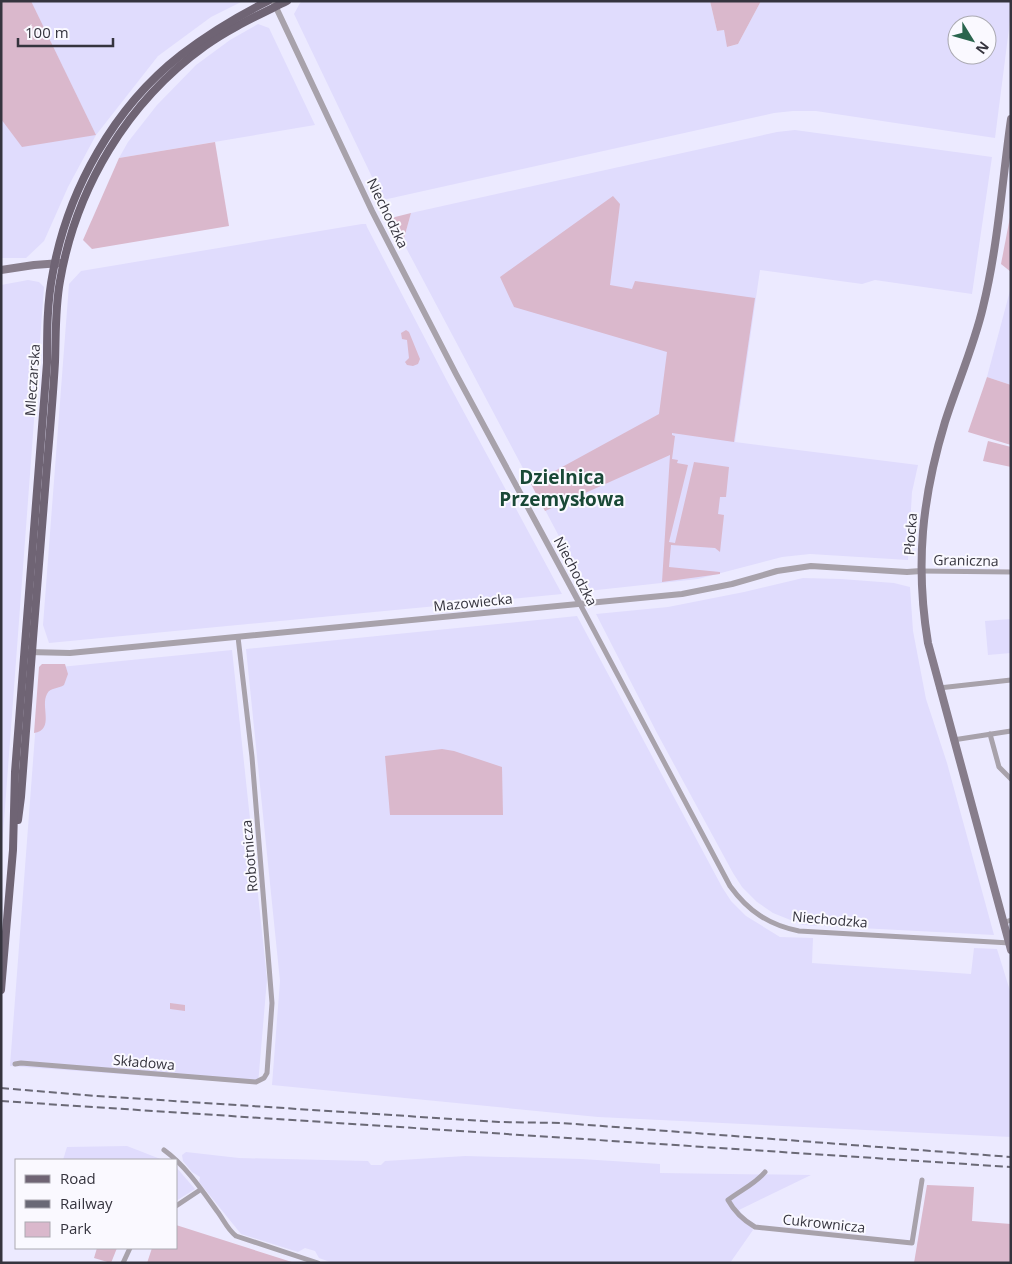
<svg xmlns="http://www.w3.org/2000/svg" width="1012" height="1264" font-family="'Open Sans',sans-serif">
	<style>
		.built { fill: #e0dcfd; fill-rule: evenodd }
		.green { fill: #dab8cc }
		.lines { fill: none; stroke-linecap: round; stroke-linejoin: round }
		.minor { stroke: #a8a2ab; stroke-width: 5 }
		.tertiary { stroke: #a8a2ab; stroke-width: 6 }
		.secondary { stroke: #877d8b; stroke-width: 8 }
		.primary { stroke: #6f6474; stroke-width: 8 }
		.rail { stroke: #6a6976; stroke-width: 2; stroke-dasharray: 8 4; stroke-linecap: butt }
		.labels { text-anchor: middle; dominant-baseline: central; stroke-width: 4; stroke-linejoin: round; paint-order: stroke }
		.street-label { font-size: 14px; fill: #35343e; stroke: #faf9ff }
		.district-label { font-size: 19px; font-weight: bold; fill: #194836; stroke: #faf9ff }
	</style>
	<rect width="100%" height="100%" fill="#eceaff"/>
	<g class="built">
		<polygon points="1,1 243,1 211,17 158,56 96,135 68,187 44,241 26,258 1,258"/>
		<path d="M303,1H710L717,31L724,30L728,47L738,44L761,1H1011V13L995,138L816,111H793L774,113L383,200L294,14L300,3ZM957,25H987V55H957Z"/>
		<polygon points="258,24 269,28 315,125 119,158 128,142 157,105 196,65 230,40"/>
		<polygon points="795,130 992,157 972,294 875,280 862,284 760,270 735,442 918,465 912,492 908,560 810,554 782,557 698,579 588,591 403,242 411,213 777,132"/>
		<polygon points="362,224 366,224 367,227 446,379 562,594 49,643 43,625 69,284 81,271"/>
		<polygon points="28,280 39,282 44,287 1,861 1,285"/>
		<polygon points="1011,287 1011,385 987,377"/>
		<polygon points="803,578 841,579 894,583 910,587 913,631 926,699 947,763 994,935 803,925 773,913 757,902 742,887 733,873 657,733 596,614 668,607 744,592"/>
		<polygon points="577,616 722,887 731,901 746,916 780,937 813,938 812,963 971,974 974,948 997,949 1011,994 1011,1137 598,1117 272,1085 280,981 246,649"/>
		<polygon points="1011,619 1011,653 988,655 985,621"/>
		<polygon points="232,650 267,979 258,1084 10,1066 40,669"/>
		<polygon points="127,1146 163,1160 63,1160 67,1147"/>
		<polygon points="186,1152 239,1158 368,1161 371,1165 381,1165 385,1161 465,1156 581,1159 660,1164 660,1173 811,1175 739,1210 753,1230 730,1263 333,1263 319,1258 315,1251 305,1248 298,1252 241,1234 199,1182 200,1177 192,1172 183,1161 182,1155"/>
		<polygon points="176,1167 195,1189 176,1201"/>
	</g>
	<g class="green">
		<polygon points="1,1 31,1 96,135 22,147 1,119"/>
		<polygon points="710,1 761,1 738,44 727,47 724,30 717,31"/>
		<polygon points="215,142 229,226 92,249 83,240 119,158"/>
		<polygon points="613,196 620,204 610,285 632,289 635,281 755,298 734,442 672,433 672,435 675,436 672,459 678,460 677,463 688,465 669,542 675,543 694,462 729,467 726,497 720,497 718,514 724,515 720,552 715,548 671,545 669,567 720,572 720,574 662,582 670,455 545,511 531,484 659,414 667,352 514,307 500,277"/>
		<polygon points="1011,212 1011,272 1001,264"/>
		<polygon points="411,213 403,242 391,220 395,217"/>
		<polygon points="406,330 409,332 420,359 418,364 413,366 407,365 405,362 409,358 407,340 402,339 401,333"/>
		<polygon points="987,377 1011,385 1011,445 968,432"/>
		<polygon points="988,441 1011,447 1011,467 983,461"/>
		<path d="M42,664H65L68,674L64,685C59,689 50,687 47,694C40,706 55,730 34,733L39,667Z"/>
		<polygon points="442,749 454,751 502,767 503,815 390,815 385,756"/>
		<polygon points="170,1003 185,1005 185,1011 170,1009"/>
		<polygon points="927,1185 974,1187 972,1221 1011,1224 1011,1263 914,1263"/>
		<polygon points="176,1225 295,1263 147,1263 152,1248 176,1248"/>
		<polygon points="97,1248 117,1248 111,1263 94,1258"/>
	</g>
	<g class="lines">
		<g class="minor">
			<polyline points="921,571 1011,572"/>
			<path d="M580,604L730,886C748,911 769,925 799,931L1010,943"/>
			<polyline points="939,688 1011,680"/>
			<polyline points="990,734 999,767 1011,779"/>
			<polyline points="953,740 1011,731"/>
			<polyline points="1003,923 1011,920"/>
			<polyline points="15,1064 21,1063 256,1082 264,1078 267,1073 272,1003 252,757 238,637"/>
			<path d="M164,1150C185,1165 202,1190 217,1211C224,1220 227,1229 236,1236L318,1263"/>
			<path d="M765,1172C755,1184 741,1190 728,1200C734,1211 743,1220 755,1227L912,1243L922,1180"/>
			<polyline points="176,1206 200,1190"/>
			<polyline points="123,1263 130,1248"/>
		</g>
		<g class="tertiary">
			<polyline points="273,1 372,211 456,374 580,604"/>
			<polyline points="28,652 70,653 682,594 732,584 777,571 811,566 907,572 921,571"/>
		</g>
		<g class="secondary">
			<path d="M1011,119C1002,182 998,246 983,307C974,346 957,384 945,422C922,498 915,564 928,643L1011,950"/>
			<polyline points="1,270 34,265 61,263"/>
		</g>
		<g class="primary">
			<path d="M18,820L21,797C29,686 38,576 47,465C50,431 53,396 55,362C56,335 55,308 60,281C76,188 127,102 205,46C230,28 259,15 287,1"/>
			<path d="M1,990L13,850L15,772L47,363C47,332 47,302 53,272C68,190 114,107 181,55C208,34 238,16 268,1"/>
		</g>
		<g class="rail">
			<polyline points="1,1088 97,1096 499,1122 562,1123 1011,1157"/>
			<polyline points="1,1101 1011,1167"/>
		</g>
	</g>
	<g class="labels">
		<g class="street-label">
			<text transform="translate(388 213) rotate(64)">Niechodzka</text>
			<text transform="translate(32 380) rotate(-86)">Mleczarska</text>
			<text transform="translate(910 534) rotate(-86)">Płocka</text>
			<text transform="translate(966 560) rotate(1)">Graniczna</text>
			<text transform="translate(576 571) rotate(62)">Niechodzka</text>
			<text transform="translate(473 602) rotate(-6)">Mazowiecka</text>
			<text transform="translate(249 856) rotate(-95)">Robotnicza</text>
			<text transform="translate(830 919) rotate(5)">Niechodzka</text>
			<text transform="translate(144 1062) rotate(5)">Składowa</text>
			<text transform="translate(824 1223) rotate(6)">Cukrownicza</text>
		</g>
		<g class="district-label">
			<text x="562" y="477">Dzielnica<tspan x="562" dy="22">Przemysłowa</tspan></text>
		</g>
	</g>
	<rect width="1012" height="1264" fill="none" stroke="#35343e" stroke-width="5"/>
	<rect x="15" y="1159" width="162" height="90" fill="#faf9ff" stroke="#abaab2"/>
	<rect x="25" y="1175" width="25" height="8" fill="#6f6474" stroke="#abaab2"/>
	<text x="60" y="1184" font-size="15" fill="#35343e">Road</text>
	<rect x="25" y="1200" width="25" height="8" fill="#6a6976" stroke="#abaab2"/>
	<text x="60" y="1209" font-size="15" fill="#35343e">Railway</text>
	<rect x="25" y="1222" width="25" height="15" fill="#dab8cc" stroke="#abaab2"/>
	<text x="60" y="1234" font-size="15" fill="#35343e">Park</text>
	<g transform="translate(972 40) rotate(127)"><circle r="24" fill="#faf9ff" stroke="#abaab2"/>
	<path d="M0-4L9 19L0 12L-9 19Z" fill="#2a654e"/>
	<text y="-8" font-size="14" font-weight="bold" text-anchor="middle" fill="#35343e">N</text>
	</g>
	<path d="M18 38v8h95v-8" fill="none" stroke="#35343e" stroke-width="2.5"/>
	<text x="25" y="38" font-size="15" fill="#35343e" stroke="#faf9ff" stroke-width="4" paint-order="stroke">100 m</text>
</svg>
